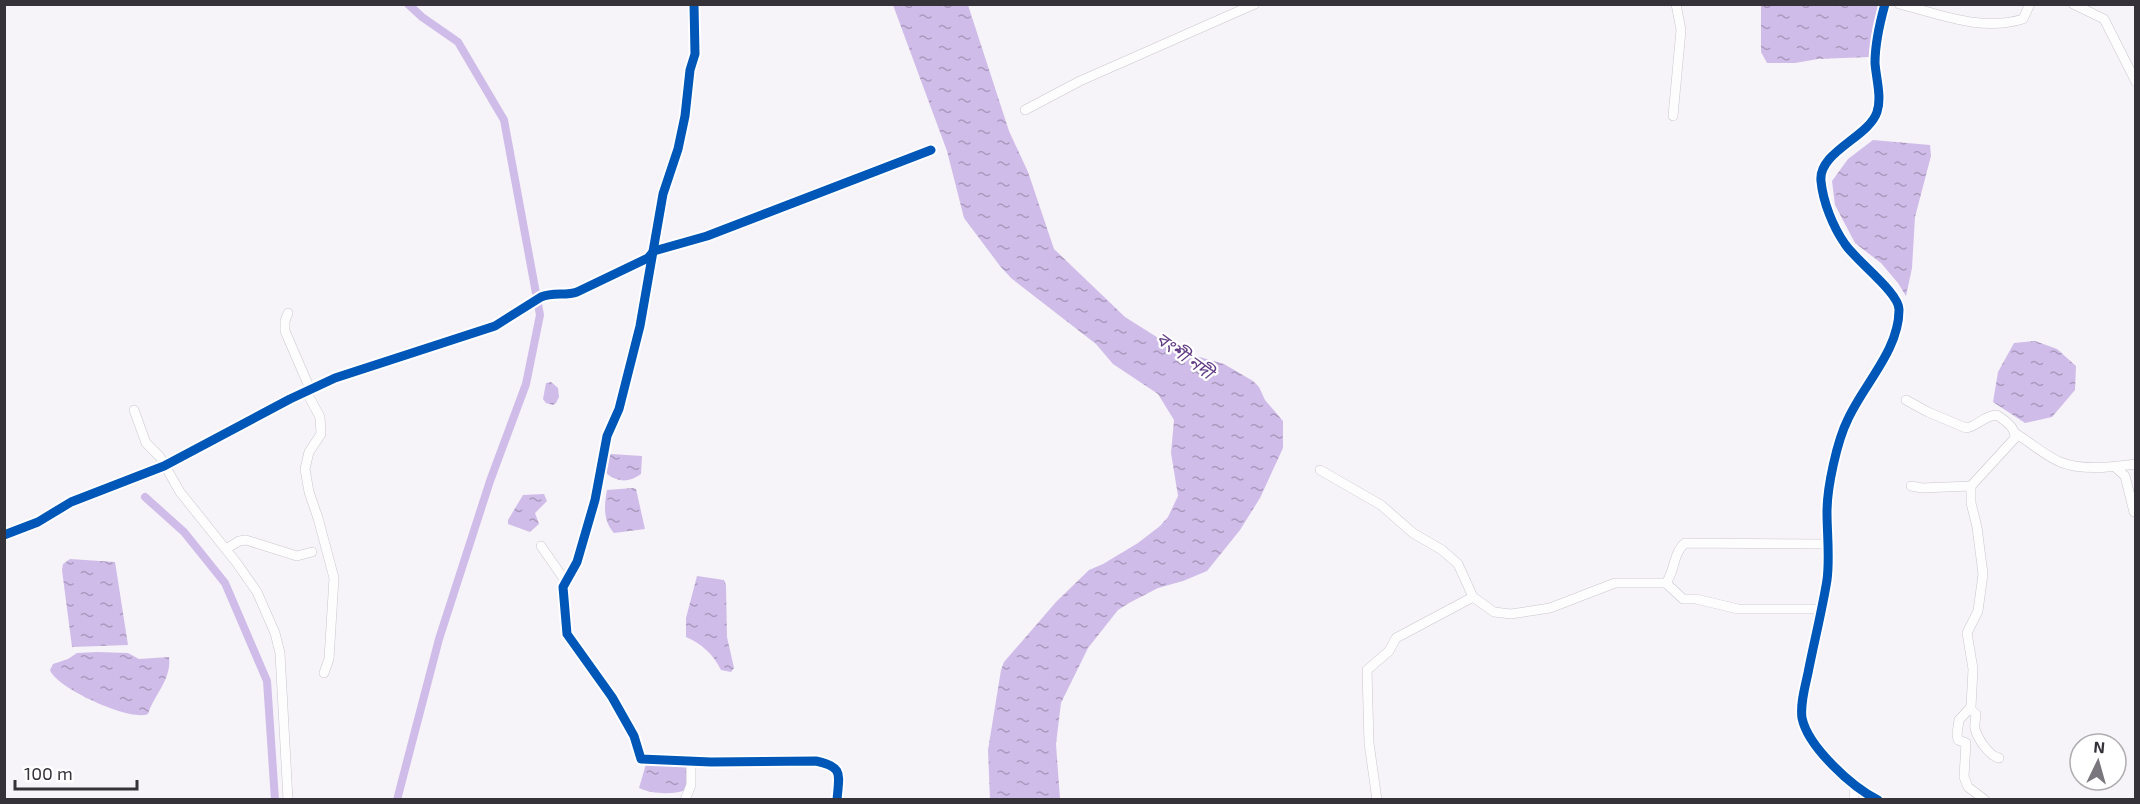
<svg xmlns="http://www.w3.org/2000/svg" width="2140" height="804" font-family="'Exo 2','Noto Sans Bengali',sans-serif">
	<style>
		.water { fill: url(#water-ripples) }
		.lines { fill: none; stroke-linecap: round; stroke-linejoin: round }
		.canal { stroke: #d0bce8; stroke-width: 8 }
		.minor-casing { stroke: #cac7ce; stroke-width: 10 }
		.tertiary-casing { stroke: #cac7ce; stroke-width: 12 }
		.minor { stroke: #fefdfe; stroke-width: 9 }
		.tertiary { stroke: #fefdfe; stroke-width: 10 }
		.cycleway-casing { stroke: #fff; stroke-width: 13 }
		.cycleway { stroke: #0057b8; stroke-width: 9 }
		.labels { text-anchor: middle; dominant-baseline: central; stroke-width: 4.5; stroke-linejoin: round; paint-order: stroke }
		.water-label { font-size: 18px; font-style: italic; fill: #623d85; stroke: #fff }
	</style>
	<defs>
		<pattern id="water-ripples" width="26" height="14" patternUnits="userSpaceOnUse" patternTransform="scale(1.5)"><rect width="26" height="14" fill="#d0bce8"/><path d="M2 4q2-2 4 0t4 0M15 11q2-2 4 0t4 0" fill="none" stroke="#aa99bd"/></pattern>
	</defs>
	<rect width="100%" height="100%" fill="#f6f3f9"/>
	<g class="water">
		<polygon points="893,5 968,5 1009,131 1028,172 1054,249 1125,317 1163,341 1196,356 1224,364 1253,381 1259,387 1265,400 1283,421 1283,448 1260,498 1240,530 1207,571 1183,581 1158,588 1129,603 1118,610 1088,648 1061,703 1056,744 1060,799 990,799 988,750 1001,670 1004,662 1056,602 1089,570 1103,564 1138,543 1160,526 1168,517 1178,496 1171,453 1174,420 1158,394 1113,364 1096,344 1011,278 1000,266 964,218 947,151"/>
		<polygon points="1761,5 1878,5 1876,29 1869,57 1818,59 1795,63 1767,63 1761,52"/>
		<polygon points="1873,140 1930,145 1931,156 1915,217 1912,268 1906,296 1898,283 1881,263 1855,243 1835,205 1832,181 1848,159"/>
		<polygon points="2035,341 2057,349 2076,366 2075,390 2052,417 2025,423 1993,402 1998,372 2014,343"/>
		<polygon points="551,382 558,388 559,397 556,403 553,405 546,403 543,399 546,383"/>
		<path d="M611,454L642,456L641,474C630,482 619,483 607,474V460Z"/>
		<path d="M633,488L636,489L645,529L614,533C603,521 604,506 607,490Z"/>
		<polygon points="544,494 547,501 535,513 539,524 530,532 508,524 508,520 523,495"/>
		<polygon points="70,559 115,562 128,645 72,647 62,570 63,564"/>
		<path d="M697,576L724,580L726,585L727,637L734,668L731,672L721,670C713,654 702,644 686,637V618Z"/>
		<path d="M98,652L128,653L139,659L169,657C172,679 154,695 148,714C131,722 56,688 50,670L53,664L68,659L77,653Z"/>
		<path d="M646,764H685L689,778L686,790C672,795 652,794 639,788Z"/>
	</g>
	<g class="lines">
		<g class="canal">
			<polyline points="145,497 184,532 225,583 267,681 275,800"/>
			<polyline points="397,800 439,639 490,481 526,384 540,315 504,120 458,42 422,17 408,4"/>
		</g>
		<defs>
			<g id="minor">
				<path d="M1899,4C1940,14 1981,32 2023,19L2030,4"/>
				<polyline points="2073,4 2104,19 2136,82"/>
				<polyline points="1025,110 1080,81 1255,4"/>
				<polyline points="1673,116 1681,30 1676,4"/>
				<polyline points="288,313 285,321 285,331 310,389"/>
				<polyline points="306,391 320,417 321,434 309,452 305,469 309,492 318,518 334,578 329,659 324,673"/>
				<path d="M1906,400L1928,412L1966,428C1977,427 1984,415 1997,415C2005,421 2015,426 2015,438L1971,486V503L1977,527L1983,574L1978,611L1967,633L1973,669L1971,707L1959,720L1957,734L1958,740L1966,743L1964,777L1968,787L1985,800"/>
				<polyline points="134,410 146,443 160,457 180,492 236,562 257,592 275,633 280,653 288,800"/>
				<path d="M2015,433C2030,442 2044,455 2060,462C2083,471 2111,467 2136,464"/>
				<polyline points="2115,467 2125,476 2134,512"/>
				<path d="M1320,470L1381,505L1413,533L1442,550L1458,564L1473,597L1494,612L1511,614L1550,608L1615,583H1666C1675,571 1673,553 1685,543L1828,544"/>
				<polyline points="1911,486 1922,488 1971,486"/>
				<path d="M4,535L38,522L71,502L164,466L290,399L335,378L495,326L541,297C553,292 566,296 577,292L648,258L654,251L707,236L931,150"/>
				<polyline points="541,546 566,582"/>
				<polyline points="226,549 239,541 246,540 297,556 312,552"/>
				<polyline points="1666,583 1683,599 1696,599 1738,609 1821,609"/>
				<path d="M1970,709L1976,714C1976,718 1974,725 1975,729C1978,739 1989,756 1999,758"/>
				<polyline points="685,800 691,785 691,761"/>
				<polyline points="1377,800 1369,743 1367,670 1389,651 1396,638 1473,597"/>
				<polyline points="1854,800 1854,784"/>
			</g>
			<g id="tertiary">
				<path d="M694,4L695,54L690,70L685,116L678,149L663,194L640,326L619,409L607,436L595,500L577,562L563,587L567,634L612,697L634,736L641,759L711,762L816,761C844,767 839,774 837,800"/>
				<path d="M1878,800C1852,787 1808,747 1802,718C1800,704 1805,687 1808,673C1814,642 1822,611 1827,580C1830,558 1827,534 1827,512C1827,487 1837,441 1848,419C1864,384 1899,350 1899,310C1900,293 1855,260 1845,244C1833,227 1823,202 1821,181C1818,152 1869,137 1877,112C1882,97 1876,78 1875,63C1875,44 1880,22 1885,4"/>
			</g>
		</defs>
		<use href="#minor" class="minor-casing"/>
		<use href="#tertiary" class="tertiary-casing"/>
		<use href="#minor" class="minor"/>
		<use href="#tertiary" class="tertiary"/>
		<defs>
			<g id="cycleway">
				<path d="M694,4L695,54L690,70L685,116L678,149L663,194L640,326L619,409L607,436L595,500L577,562L563,587L567,634L612,697L634,736L641,759L711,762L816,761C844,767 839,774 837,800"/>
				<path d="M4,535L38,522L71,502L164,466L290,399L335,378L495,326L541,297C553,292 566,296 577,292L648,258L654,251L707,236L931,150"/>
				<path d="M1878,800C1852,787 1808,747 1802,718C1800,704 1805,687 1808,673C1814,642 1822,611 1827,580C1830,558 1827,534 1827,512C1827,487 1837,441 1848,419C1864,384 1899,350 1899,310C1900,293 1855,260 1845,244C1833,227 1823,202 1821,181C1818,152 1869,137 1877,112C1882,97 1876,78 1875,63C1875,44 1880,22 1885,4"/>
			</g>
		</defs>
		<use href="#cycleway" class="cycleway-casing"/>
		<use href="#cycleway" class="cycleway"/>
	</g>
	<g class="labels">
		<g class="water-label">
			<text transform="translate(1185 355) rotate(36)">বংশী নদী</text>
		</g>
	</g>
	<rect width="2140" height="804" fill="none" stroke="#36323a" stroke-width="12"/>
	<g transform="translate(2098 762) rotate(5)"><circle r="28" fill="#ffffff" stroke="#afadb0" stroke-width="1.5"/>
	<path d="M0-4.5L10 22L0 15L-10 22Z" fill="#79767d"/>
	<text y="-9" font-size="16" font-weight="bold" text-anchor="middle" fill="#36323a">N</text>
	</g>
	<path d="M15 780v9h122v-9" fill="none" stroke="#36323a" stroke-width="3"/>
	<text x="24" y="780" font-size="18" fill="#36323a" stroke="#ffffff" stroke-width="4.5" paint-order="stroke">100 m</text>
</svg>
